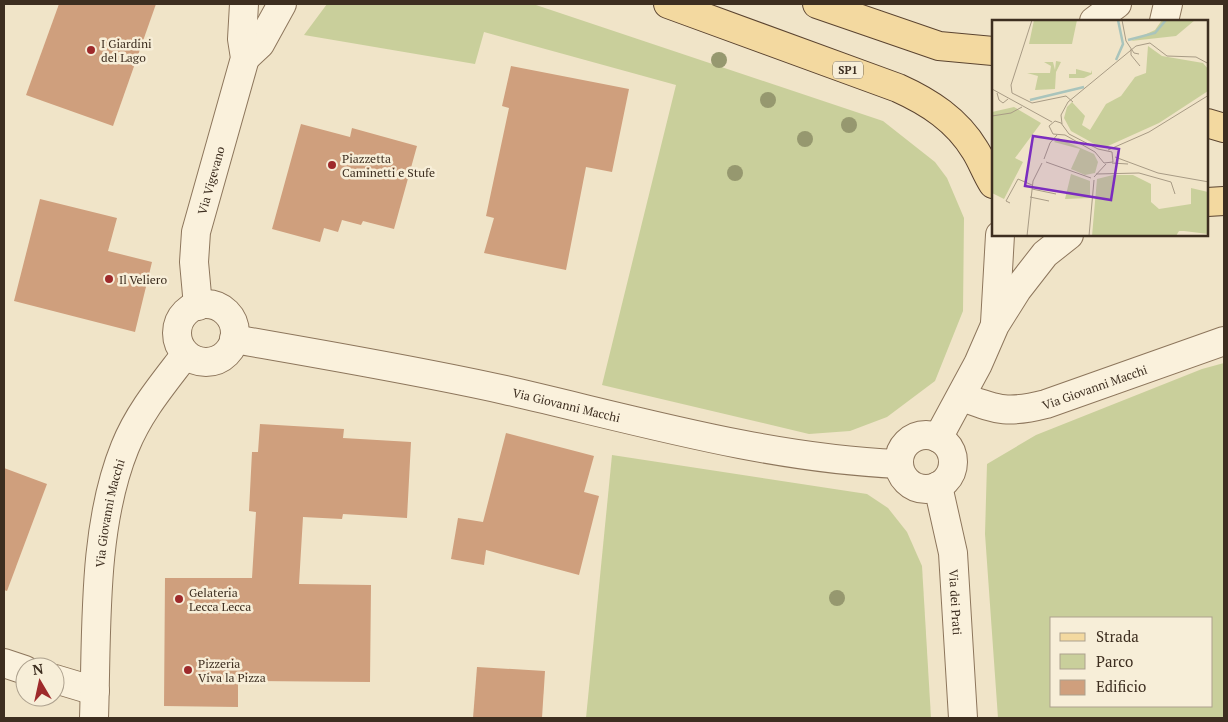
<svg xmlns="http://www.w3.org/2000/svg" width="1228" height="722" font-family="'PT Serif',serif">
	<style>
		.green { fill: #c9cf9b; fill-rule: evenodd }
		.building { fill: #cf9f7d }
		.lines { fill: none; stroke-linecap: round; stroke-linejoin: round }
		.minor-casing { stroke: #8d765c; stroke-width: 30 }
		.tertiary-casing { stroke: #8d765c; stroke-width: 30 }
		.primary-casing { stroke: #5b4430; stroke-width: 30 }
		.minor { stroke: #faf1dc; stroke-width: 28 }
		.tertiary { stroke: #faf1dc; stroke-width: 28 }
		.primary { stroke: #f3d9a0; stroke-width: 28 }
		.tree { fill: #96986f }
		.poi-dot { fill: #9e2a2b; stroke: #f7eed8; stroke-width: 2 }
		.labels { text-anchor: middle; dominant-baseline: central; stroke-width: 5; stroke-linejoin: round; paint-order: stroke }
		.shield { fill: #f7eed8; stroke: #756857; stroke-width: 1 }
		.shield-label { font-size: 11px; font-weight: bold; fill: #3d2e20 }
		.poi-label { font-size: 12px; fill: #3d2e20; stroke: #f7eed8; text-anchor: start }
		.street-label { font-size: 12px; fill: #3d2e20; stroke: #f7eed8 }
		.inset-river { fill: none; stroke: #a9c4bc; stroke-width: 2.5 }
		.inset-road { fill: none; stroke: #a89b85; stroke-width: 1 }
		.view { fill: #7b2cbf; fill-opacity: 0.15; stroke: #7b2cbf; stroke-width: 2.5 }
		.inset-edge { fill: none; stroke: #3d2e20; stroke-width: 2.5 }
	</style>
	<rect width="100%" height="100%" fill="#f0e4c8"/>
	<g class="green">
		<polygon points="327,4 533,4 883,121 935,162 947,178 964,218 963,311 935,381 887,417 850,431 809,434 602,385 676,85 484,32 475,64 304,35"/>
		<path d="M1224,363V718H998L985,534L987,464L1036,435L1202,369ZM1052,618H1212V706H1052Z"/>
		<polygon points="612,455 867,494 888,508 907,532 922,566 931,718 586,718"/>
	</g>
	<g class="building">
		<polygon points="59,4 156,4 113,126 26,95"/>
		<polygon points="511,66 629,89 612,172 586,167 566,270 484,253 494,218 486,216 509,108 502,106"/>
		<polygon points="301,124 350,137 352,128 417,146 394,229 363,221 361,225 342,220 338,232 324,228 320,242 272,229"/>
		<polygon points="40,199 117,218 108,251 152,262 135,332 14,301"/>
		<polygon points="260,424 344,429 343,438 411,442 407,518 343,514 342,519 303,517 299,584 371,585 370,682 238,681 238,707 164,706 165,578 252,578 256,512 249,511 252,452 258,452"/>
		<polygon points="506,433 594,456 584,492 599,496 579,575 486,550 484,565 451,559 458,518 483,522"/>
		<polygon points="4,468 47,484 7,591 4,590"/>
		<polygon points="477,667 545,671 542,718 473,718"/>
	</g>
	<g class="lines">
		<defs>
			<g id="minor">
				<path id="s1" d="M962,397C998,410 1007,414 1046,404L1224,341"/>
				<polyline points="4,663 25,670"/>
				<polyline points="55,679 95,691"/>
			</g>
			<g id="tertiary">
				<polyline points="1094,21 1117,4"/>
				<polyline points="1164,21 1168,4"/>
				<polyline points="245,58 260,44 282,4"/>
				<circle cx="206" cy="333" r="29"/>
				<path id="s2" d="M198,306L194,262L196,232L245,58L242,39L244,4"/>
				<polyline points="995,323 1000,235"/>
				<path id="s3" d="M234,339C325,355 415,370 505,390C636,420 764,458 898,464"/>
				<circle cx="926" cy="462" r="27"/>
				<polyline points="938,438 978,364 995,325 1017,290 1045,254 1069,235"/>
				<path id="s4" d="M938,486L953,553L963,718"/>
				<path id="s5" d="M94,718C97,631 92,528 125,447C139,412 163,384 185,355"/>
			</g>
			<g id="primary">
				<path d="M668,4L898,88C929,102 957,120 975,150C982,161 986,173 993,184"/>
				<polyline points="817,4 939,46 993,51"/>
				<polyline points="1207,123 1224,128"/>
				<polyline points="1207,202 1224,201"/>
			</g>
		</defs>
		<use href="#minor" class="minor-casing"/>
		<use href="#tertiary" class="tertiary-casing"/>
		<use href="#primary" class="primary-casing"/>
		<use href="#minor" class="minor"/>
		<use href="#tertiary" class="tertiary"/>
		<use href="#primary" class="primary"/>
	</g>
	<g class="tree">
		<circle cx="719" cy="60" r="8"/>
		<circle cx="768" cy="100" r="8"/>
		<circle cx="849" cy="125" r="8"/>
		<circle cx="805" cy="139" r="8"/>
		<circle cx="735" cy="173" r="8"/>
		<circle cx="837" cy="598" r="8"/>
	</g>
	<g class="poi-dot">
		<circle cx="91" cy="50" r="5"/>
		<circle cx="332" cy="165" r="5"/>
		<circle cx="109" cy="279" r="5"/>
		<circle cx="179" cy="599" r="5"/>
		<circle cx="188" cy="670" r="5"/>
	</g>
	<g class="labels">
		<rect class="shield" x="833" y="61.5" width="30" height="17" rx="4"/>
		<g class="shield-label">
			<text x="848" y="70">SP1</text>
		</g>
		<g class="poi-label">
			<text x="101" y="43">I Giardini<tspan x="101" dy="14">del Lago</tspan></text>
			<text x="342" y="158">Piazzetta<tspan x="342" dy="14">Caminetti e Stufe</tspan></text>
			<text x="119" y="279">Il Veliero</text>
			<text x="189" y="592">Gelateria<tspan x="189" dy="14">Lecca Lecca</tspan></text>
			<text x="198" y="663">Pizzeria<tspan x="198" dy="14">Viva la Pizza</tspan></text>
		</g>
		<g class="street-label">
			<text stroke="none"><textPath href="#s2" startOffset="128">Via Vigevano</textPath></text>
			<text stroke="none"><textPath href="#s1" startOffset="138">Via Giovanni Macchi</textPath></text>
			<text stroke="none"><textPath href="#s3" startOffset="339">Via Giovanni Macchi</textPath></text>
			<text stroke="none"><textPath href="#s5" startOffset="206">Via Giovanni Macchi</textPath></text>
			<text stroke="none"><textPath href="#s4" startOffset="118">Via dei Prati</textPath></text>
		</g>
	</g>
	<g transform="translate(992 20)">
		<rect width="216" height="216" fill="#f0e4c8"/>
		<path d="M42,0H85L80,24H37ZM170,0H203L184,16L139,21L163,10ZM156,26L170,36L211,43L216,49V71L167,103L116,126H106L79,111L72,98L75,87L80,82L93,96L90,105L98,110L114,84L129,76L143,57L154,53ZM64,41L69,42L64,52L63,69L43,70L46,56L35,53H58L59,46L52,42H61L63,50ZM84,49L99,53L100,50V54L92,58H77V54H84ZM22,87L49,103L23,138L31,142L12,179L0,173V92ZM66,118L102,134L106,142L103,153L93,155L79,149L88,129L62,122ZM79,154L98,161V178L73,179ZM121,155H141L159,164V182L167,189L199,184V168L216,172V214L192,211H187L184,216H100L105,159Z" fill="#c9cf9b"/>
		<path class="inset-river" d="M136,20L163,13L174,0M124,40L131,24L126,0M38,80L92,67"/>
		<path class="inset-road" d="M40,0L19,65L20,73L40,83L74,76L81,82M130,0L134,21L142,33L147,34M139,29V35L148,46M0,69L60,102M5,73L7,80L11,83L16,79M0,96L19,93L30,87M63,101L69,103L77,114L106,129L120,132L121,142L112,143L103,132L73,115L61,114L57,106ZM70,104L69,95L76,82L144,26L158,23L175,36L204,37L217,44M116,130L157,112L217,75M123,137L166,153L217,162M52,139L58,123L65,115M54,142L99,158M120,143L136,144M104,154L147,153L179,162L183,174M102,157L114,144M40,169L64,174M38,177L57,181M18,183L14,181L26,159L40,165M35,216L41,161L50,143M97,216L102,160"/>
		<path class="view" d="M41,116L127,129L119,180L33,166Z"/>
		<rect width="216" height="216" class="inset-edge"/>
	</g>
	<rect width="1228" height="722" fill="none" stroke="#3d2e20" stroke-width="10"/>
	<rect x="1050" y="617" width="162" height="90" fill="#f7eed8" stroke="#ada18e"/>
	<rect x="1060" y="633" width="25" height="8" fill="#f3d9a0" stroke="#ada18e"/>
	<text x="1096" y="642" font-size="15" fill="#3d2e20">Strada</text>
	<rect x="1060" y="654" width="25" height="15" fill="#c9cf9b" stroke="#ada18e"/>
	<text x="1096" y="667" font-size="15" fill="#3d2e20">Parco</text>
	<rect x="1060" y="680" width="25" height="15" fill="#cf9f7d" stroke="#ada18e"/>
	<text x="1096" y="692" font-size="15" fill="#3d2e20">Edificio</text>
	<g transform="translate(40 682) rotate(351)"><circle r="24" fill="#f7eed8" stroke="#ada18e"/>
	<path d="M0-4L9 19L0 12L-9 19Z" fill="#9e2a2b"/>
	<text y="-8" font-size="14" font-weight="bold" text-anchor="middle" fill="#3d2e20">N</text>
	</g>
</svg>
